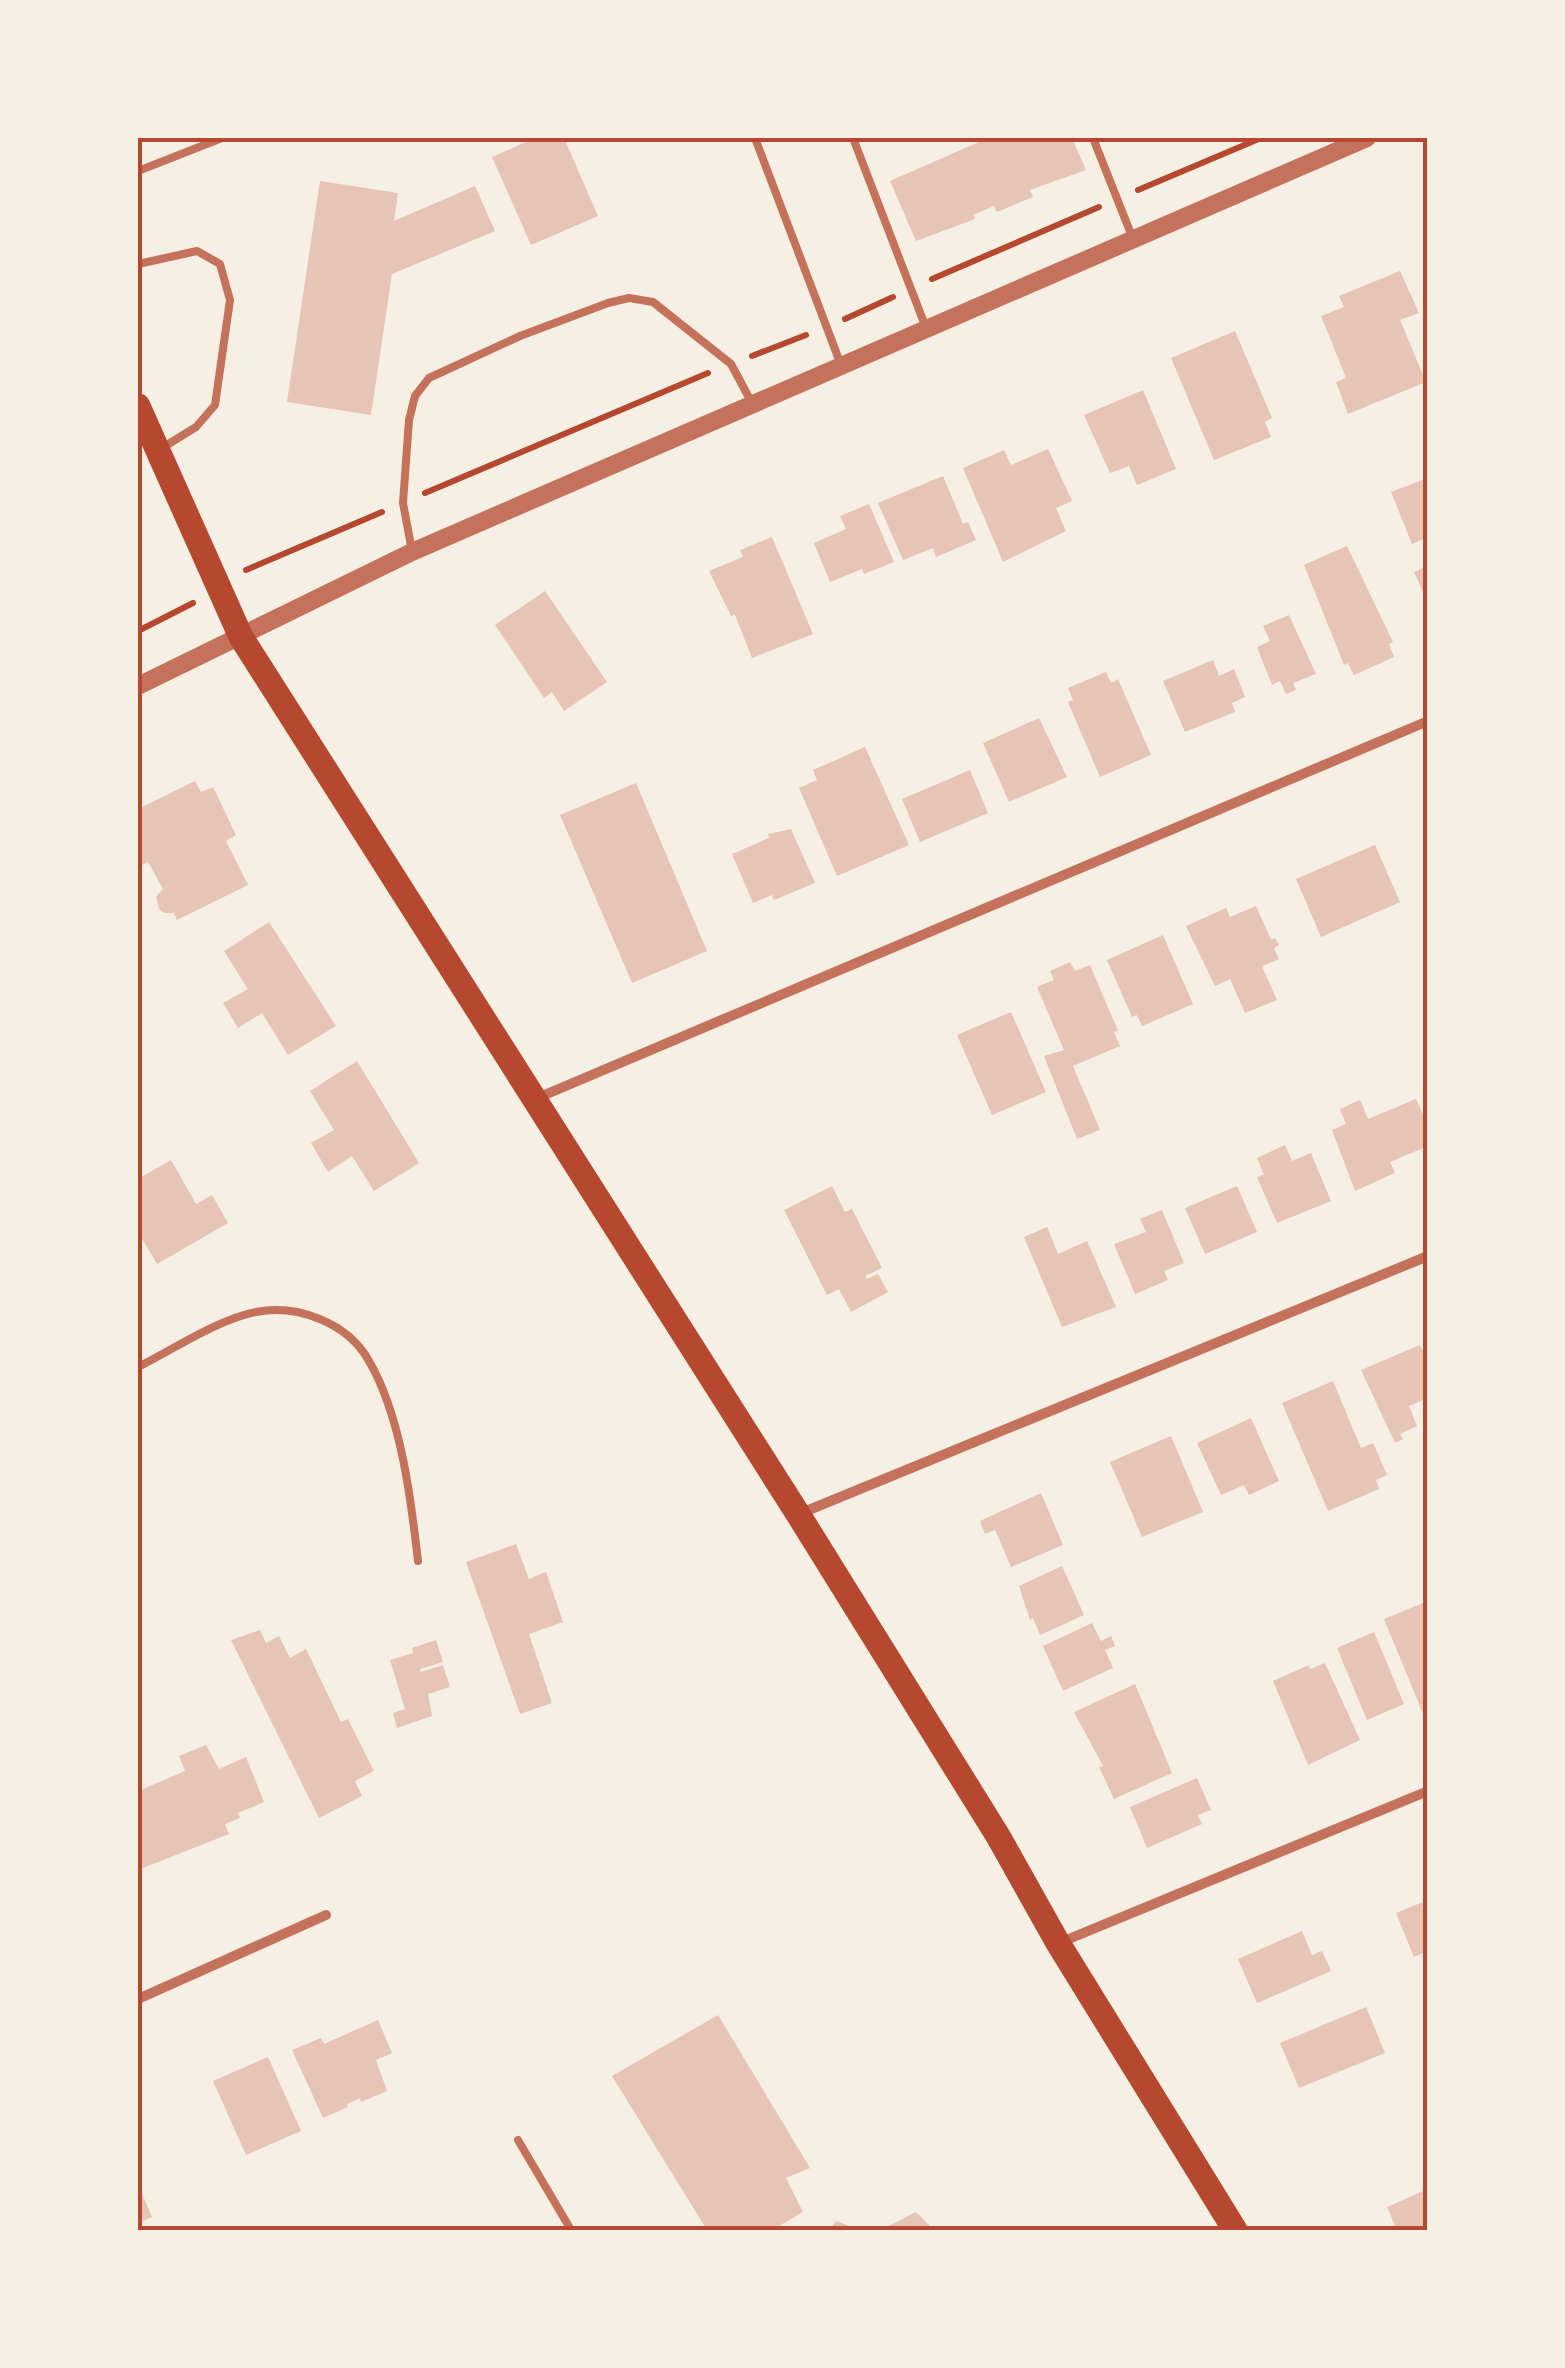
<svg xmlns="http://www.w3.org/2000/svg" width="1565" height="2368" font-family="'IBM Plex Sans',sans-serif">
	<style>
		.building { fill: #e6c5b7 }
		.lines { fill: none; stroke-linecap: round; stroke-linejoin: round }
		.path { stroke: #b5482f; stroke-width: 6 }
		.service { stroke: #c5725c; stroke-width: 8 }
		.minor { stroke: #c5725c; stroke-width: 10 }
		.tertiary { stroke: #c5725c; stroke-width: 18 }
		.primary { stroke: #b5482f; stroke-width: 25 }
		.neatline { fill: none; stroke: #b5482f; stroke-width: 4 }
	</style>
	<rect width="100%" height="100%" fill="#f6efe4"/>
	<g class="building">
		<polygon points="535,138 564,138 598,216 531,245 492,157"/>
		<polygon points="988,138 1072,138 1086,170 1030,190 1033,197 997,212 994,206 973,215 975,219 916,241 890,181"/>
		<polygon points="320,181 398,193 394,221 475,186 495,231 392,274 371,415 287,402"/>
		<polygon points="1400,271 1419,313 1400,320 1426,382 1348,414 1336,382 1346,378 1321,316 1344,307 1339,296"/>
		<polygon points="1235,331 1272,418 1265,422 1271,437 1214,460 1171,358"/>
		<polygon points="1143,390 1176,469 1137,485 1129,466 1110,473 1084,415"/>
		<polygon points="1048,449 1072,501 1056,508 1066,531 1003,562 963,468 1004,450 1011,465"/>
		<polygon points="943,476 963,524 968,522 976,540 936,557 933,548 903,560 878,503"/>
		<polygon points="1428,478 1428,537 1412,544 1391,492"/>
		<polygon points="869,504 894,562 864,574 862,569 830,582 814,543 846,529 840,516"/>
		<polygon points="772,537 813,634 752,658 735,615 731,616 709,571 743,557 740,550"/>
		<polygon points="1347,546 1393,642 1389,644 1394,657 1354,675 1348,663 1344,665 1304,565"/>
		<polygon points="1428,566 1428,603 1414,572"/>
		<polygon points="545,591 607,682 564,711 552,692 544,698 495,625"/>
		<polygon points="1289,615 1316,674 1293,683 1296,690 1286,694 1280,681 1272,685 1257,647 1270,641 1263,626"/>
		<polygon points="1213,660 1219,676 1234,669 1245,697 1232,703 1235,712 1185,732 1163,681"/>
		<polygon points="1106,672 1111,683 1118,679 1151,755 1100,777 1068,702 1073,700 1068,688"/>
		<polygon points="1039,718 1067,777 1009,802 983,743"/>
		<polygon points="865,747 909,845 837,876 799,788 817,780 813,770"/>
		<polygon points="970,770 988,813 920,842 902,799"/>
		<polygon points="195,781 201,792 213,787 236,835 226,841 248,885 177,920 174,913 164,913 159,909 156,897 163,889 148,862 138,867 138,809"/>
		<polygon points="636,783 707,951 632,983 560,815"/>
		<polygon points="791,829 815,883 774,900 772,895 753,903 732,854 769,838 768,834"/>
		<polygon points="1375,845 1400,902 1321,937 1296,879"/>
		<polygon points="1256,906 1271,940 1275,938 1279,945 1274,948 1279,959 1262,966 1277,1000 1245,1013 1230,979 1215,986 1186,926 1226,908 1230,917"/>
		<polygon points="269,922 336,1026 288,1055 262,1013 238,1028 223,1003 248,989 224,951"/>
		<polygon points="1163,935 1193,1004 1142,1026 1137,1015 1132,1017 1107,960"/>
		<polygon points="1070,962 1075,971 1090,965 1118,1031 1114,1032 1120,1046 1073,1066 1100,1130 1077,1139 1044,1056 1064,1050 1037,987 1054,980 1050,971"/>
		<polygon points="1011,1012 1046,1092 992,1115 957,1035"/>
		<polygon points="357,1061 419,1163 374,1191 352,1156 328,1172 311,1143 334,1130 310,1091"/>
		<polygon points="1416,1099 1428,1125 1428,1146 1390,1162 1395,1173 1355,1191 1332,1130 1346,1124 1340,1109 1360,1100 1368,1119"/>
		<polygon points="1285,1145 1292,1161 1311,1153 1331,1201 1277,1223 1257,1177 1264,1175 1257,1158"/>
		<polygon points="171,1160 196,1204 212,1195 228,1223 157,1264 138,1232 138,1179"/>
		<polygon points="832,1186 845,1212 852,1209 882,1268 865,1276 867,1279 878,1274 888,1292 851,1312 839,1289 827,1295 784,1210"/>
		<polygon points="1237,1186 1257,1232 1205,1254 1185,1208"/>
		<polygon points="1162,1210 1184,1263 1164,1271 1168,1280 1135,1294 1114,1244 1146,1232 1140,1219"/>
		<polygon points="1047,1227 1058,1254 1087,1241 1116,1307 1062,1327 1024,1237"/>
		<polygon points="1420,1345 1428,1362 1428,1398 1409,1406 1417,1426 1400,1434 1403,1439 1395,1443 1361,1370"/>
		<polygon points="1333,1381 1361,1448 1373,1443 1387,1475 1376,1480 1379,1489 1328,1511 1282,1403"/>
		<polygon points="1251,1418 1279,1481 1249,1495 1244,1485 1221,1495 1197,1443"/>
		<polygon points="1171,1436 1203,1512 1142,1537 1110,1462"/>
		<polygon points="1041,1493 1063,1545 1011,1567 995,1530 985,1534 980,1521"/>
		<polygon points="516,1544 529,1579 546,1572 563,1622 529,1634 552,1703 520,1714 466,1562"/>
		<polygon points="1062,1566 1084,1615 1040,1635 1033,1618 1030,1620 1019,1586"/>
		<polygon points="1428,1601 1428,1714 1424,1716 1384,1619"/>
		<polygon points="1092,1623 1101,1641 1111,1636 1115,1646 1105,1650 1113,1668 1063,1691 1043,1646"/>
		<polygon points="260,1630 266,1643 279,1636 290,1658 306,1649 341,1722 348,1719 374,1771 355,1781 362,1796 319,1818 231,1640"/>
		<polygon points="1374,1632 1404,1704 1367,1720 1337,1648"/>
		<polygon points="436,1640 443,1662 420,1669 421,1672 443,1665 450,1687 428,1694 432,1716 397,1728 393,1713 405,1709 390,1660 413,1653 412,1648"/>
		<polygon points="1325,1663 1360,1740 1308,1765 1273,1681 1309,1665 1310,1669"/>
		<polygon points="1135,1684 1172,1773 1114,1799 1099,1767 1103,1766 1074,1712"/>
		<polygon points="206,1745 219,1769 246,1757 264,1802 238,1813 240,1818 225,1824 229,1834 138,1870 138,1791 185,1771 179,1756"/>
		<polygon points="1197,1778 1211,1810 1198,1815 1202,1824 1147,1848 1130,1807"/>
		<polygon points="1428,1900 1428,1951 1414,1957 1396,1913"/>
		<polygon points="1302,1931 1312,1955 1322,1951 1331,1971 1257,2003 1238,1959"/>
		<polygon points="1366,2007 1385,2053 1299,2088 1280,2043"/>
		<polygon points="718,2015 810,2168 786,2178 803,2212 772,2230 707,2230 612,2076"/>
		<polygon points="378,2020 392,2053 376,2060 387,2091 361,2102 360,2098 347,2104 348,2107 323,2118 292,2050 321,2038 324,2044"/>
		<polygon points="268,2057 301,2131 246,2155 213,2081"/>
		<polygon points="138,2184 152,2217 138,2223"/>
		<polygon points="1428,2189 1428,2230 1397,2230 1387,2207"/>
		<polygon points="916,2212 934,2230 881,2230"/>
		<polygon points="836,2221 860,2230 829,2230"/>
	</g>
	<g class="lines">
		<g class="path">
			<polyline points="1138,190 1261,138"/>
			<polyline points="932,279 1099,207"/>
			<polyline points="845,319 893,297"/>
			<polyline points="752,356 806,335"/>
			<polyline points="425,493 708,373"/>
			<polyline points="246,570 382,512"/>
			<polyline points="138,631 193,603"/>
		</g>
		<g class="service">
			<polyline points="755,138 841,365"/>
			<polyline points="853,138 926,328"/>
			<polyline points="1093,138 1133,239"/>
			<polyline points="138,171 222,138"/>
			<polyline points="138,264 197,251 220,264 230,300 215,405 196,427 162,448"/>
			<polyline points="412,551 403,503 409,420 415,396 429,378 520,336 608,303 629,298 653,302 731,364 753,405"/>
			<path d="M138,1367C172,1350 219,1319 256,1312C298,1304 348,1323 369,1361C401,1416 411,1499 418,1561"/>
			<polyline points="518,2140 571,2230"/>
		</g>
		<g class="minor">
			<polyline points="535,1099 1428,721"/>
			<polyline points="799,1514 1428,1256"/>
			<polyline points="1059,1943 1428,1791"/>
			<polyline points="138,1999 326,1915"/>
		</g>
		<polyline class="tertiary" points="138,686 412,552 1367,138"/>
		<polyline class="primary" points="138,406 241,637 798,1514 998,1836 1058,1943 1235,2230"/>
	</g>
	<rect width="1565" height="2368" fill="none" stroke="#f6efe4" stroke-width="280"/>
	<rect x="140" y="140" width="1285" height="2088" class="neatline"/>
</svg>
